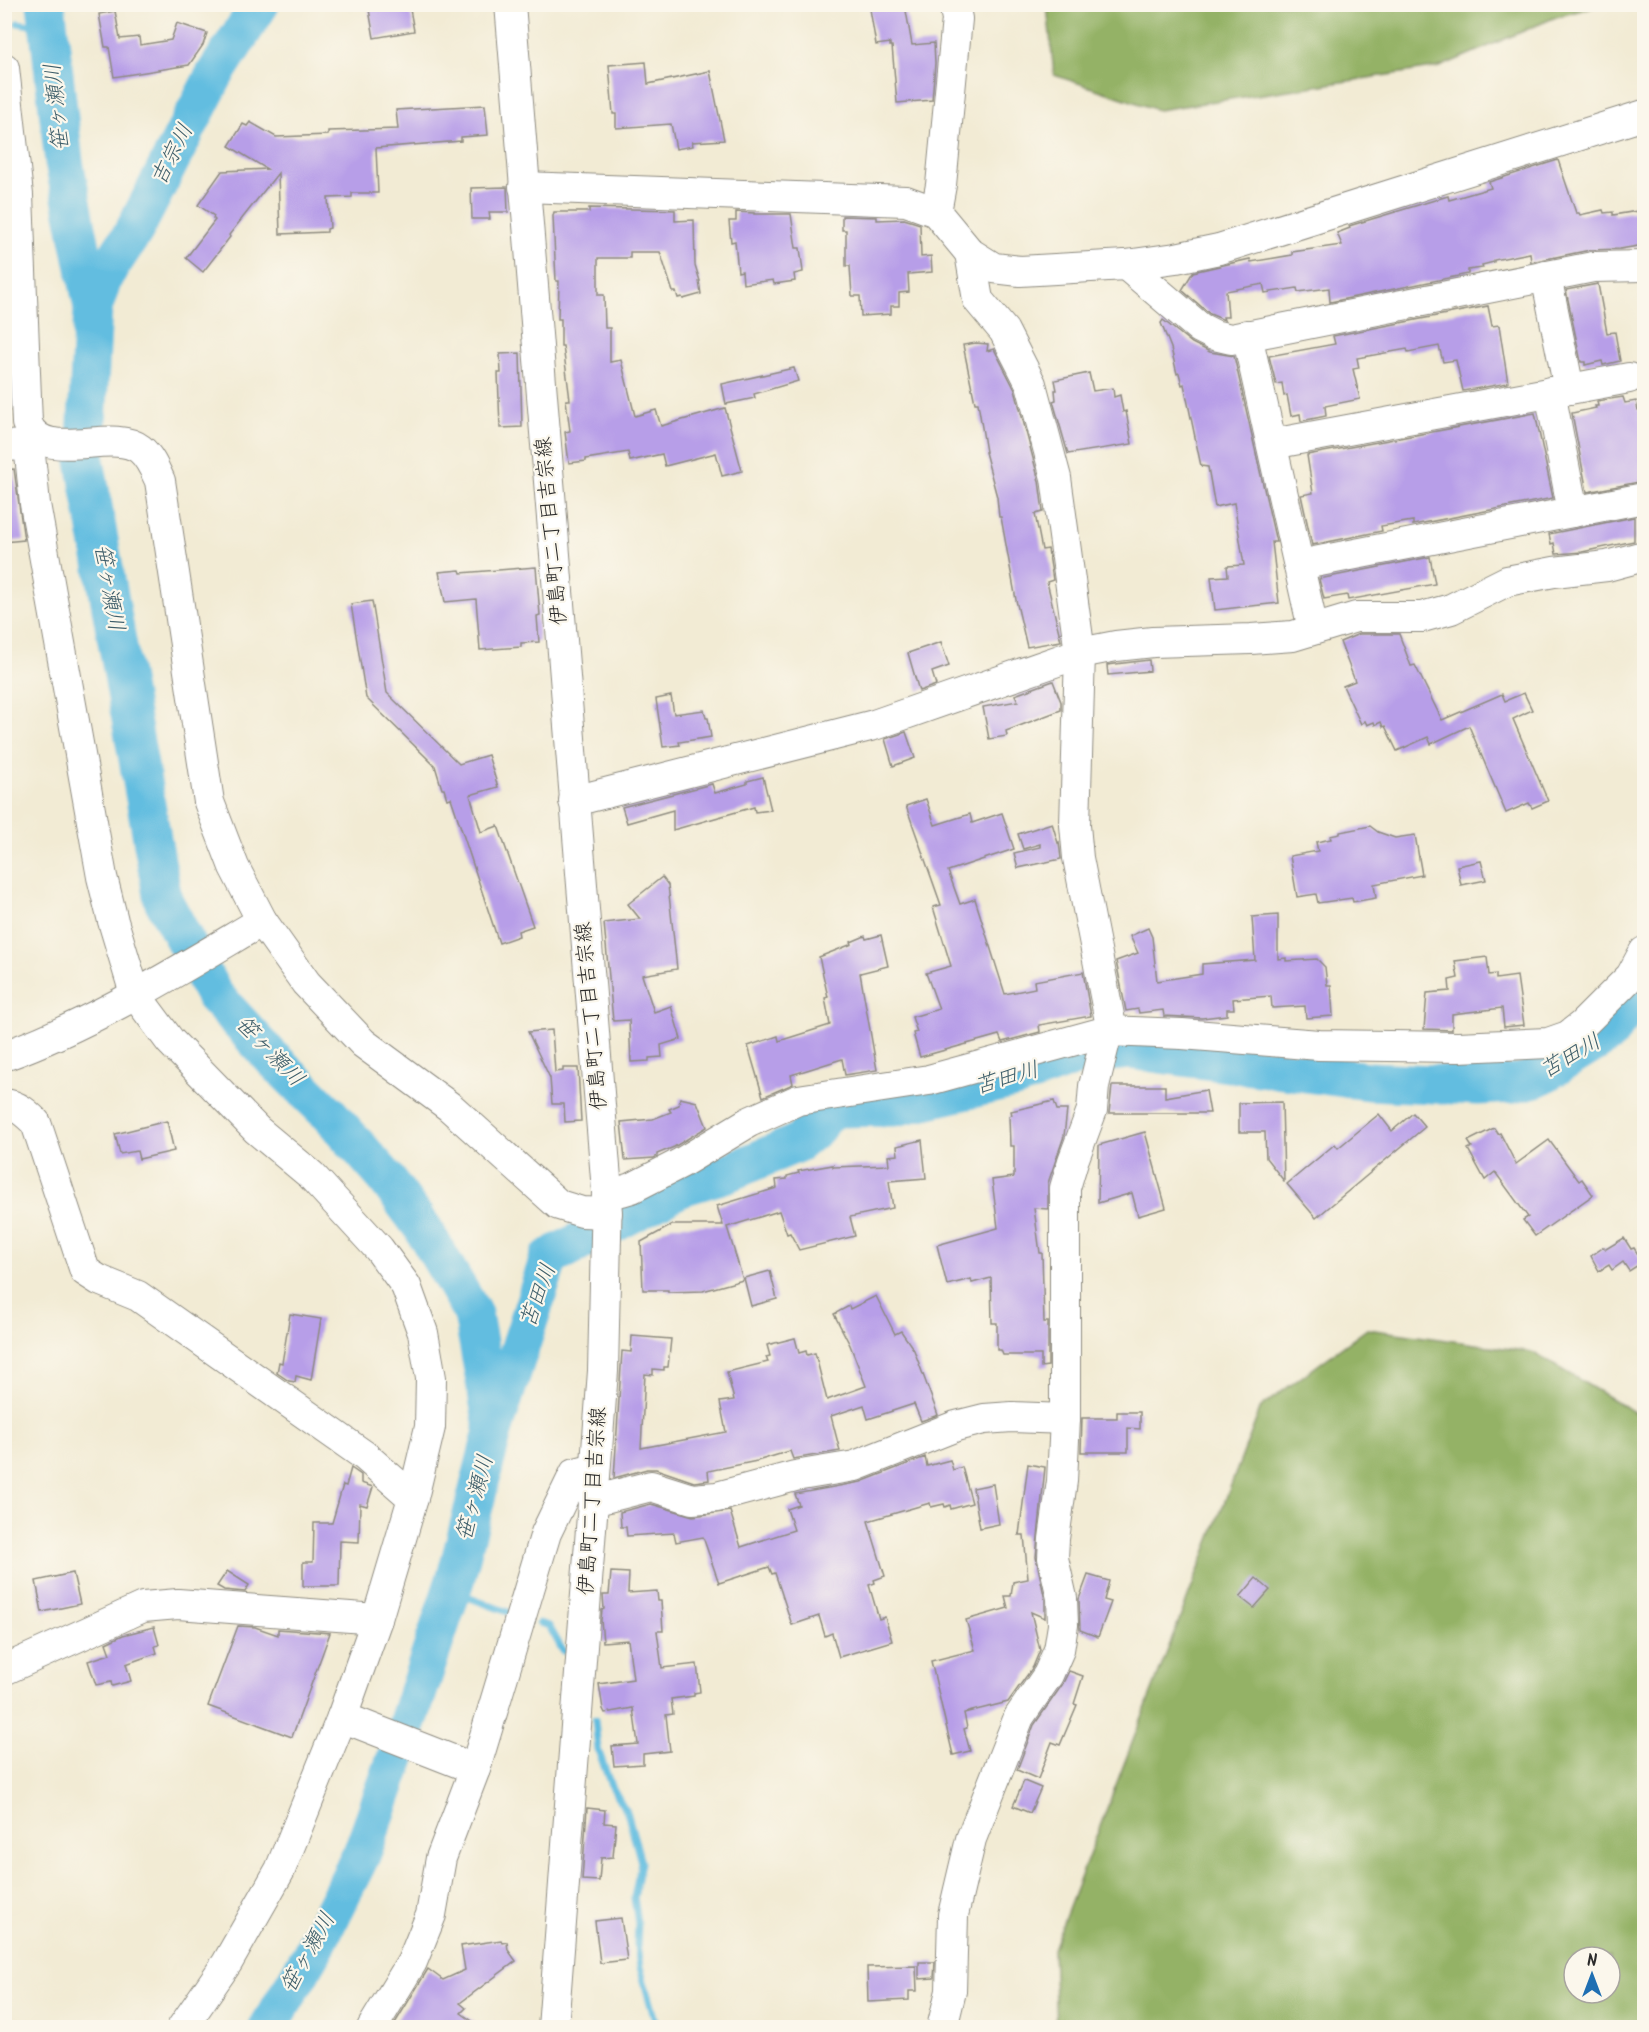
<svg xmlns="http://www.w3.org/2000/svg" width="1649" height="2032" font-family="Kalam,'Klee One',sans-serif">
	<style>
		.forest { fill: #94b266; stroke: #606e48; stroke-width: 1.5; fill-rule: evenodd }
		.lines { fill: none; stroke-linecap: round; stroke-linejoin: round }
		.stream { stroke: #62bde0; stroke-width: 7 }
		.river { stroke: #62bde0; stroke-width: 39 }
		.building { fill: #b79ee8 }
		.minor-casing { stroke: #8e8b80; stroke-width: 32 }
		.minor { stroke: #fff; stroke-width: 30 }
		.labels { text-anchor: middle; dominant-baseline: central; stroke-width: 4.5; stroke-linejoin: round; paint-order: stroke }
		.street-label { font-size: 21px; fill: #2b2b2b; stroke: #fbf7ec }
		.water-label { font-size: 22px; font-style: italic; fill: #3e5e6a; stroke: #fbf7ec }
	</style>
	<rect width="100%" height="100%" fill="#fbf7ec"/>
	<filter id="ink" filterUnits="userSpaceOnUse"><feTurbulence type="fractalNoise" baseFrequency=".0167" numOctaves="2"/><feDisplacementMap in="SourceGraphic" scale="12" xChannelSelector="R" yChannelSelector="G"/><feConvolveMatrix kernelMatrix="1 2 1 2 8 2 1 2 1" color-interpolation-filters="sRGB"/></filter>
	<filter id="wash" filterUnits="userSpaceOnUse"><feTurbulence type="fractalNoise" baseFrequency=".008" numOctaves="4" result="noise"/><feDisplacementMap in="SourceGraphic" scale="24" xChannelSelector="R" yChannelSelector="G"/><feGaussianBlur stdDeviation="1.35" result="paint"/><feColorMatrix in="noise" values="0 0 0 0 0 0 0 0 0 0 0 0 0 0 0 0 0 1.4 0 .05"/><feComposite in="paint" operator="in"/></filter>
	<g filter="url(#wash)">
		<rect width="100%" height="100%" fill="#f2ebd4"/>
		<g class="forest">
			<polygon points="1047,5 1047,4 1601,5 1556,17 1440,67 1158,110 1054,75"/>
			<path d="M1367,1329L1532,1352L1644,1418V2027H1056L1053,1949L1261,1407ZM1574,1957H1610V1993H1574Z"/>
		</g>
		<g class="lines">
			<g class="stream">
				<polyline points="18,23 49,28"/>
				<polyline points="451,1591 513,1614"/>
				<polyline points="539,1623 549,1626 563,1651"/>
				<polyline points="595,1720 598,1749 610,1783 628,1815 641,1862 634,1898 638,1923 637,1946 640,1967 657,2028"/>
			</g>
			<g class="river">
				<polyline points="46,4 64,162 93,308 85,461 163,900 214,995 272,1058 330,1115 385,1177 422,1227 473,1314 493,1426"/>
				<polyline points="93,308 104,276 134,231 215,74 260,4"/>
				<polyline points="268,2028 312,1953 362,1853 396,1758 456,1577 493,1431 549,1258 684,1186 727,1173 798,1143 817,1127 823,1116 836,1108 895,1107 1018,1078 1081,1055 1129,1050 1368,1081 1478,1086 1513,1084 1539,1077 1609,1034 1644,983"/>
			</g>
		</g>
		<g id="blocks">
			<g class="building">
				<polygon points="368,4 409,4 414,31 374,38"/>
				<polygon points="905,5 912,45 934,43 935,63 932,100 897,103 892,46 890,46 890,43 876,45 870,9"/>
				<polygon points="115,11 120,39 139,37 140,45 171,40 177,23 207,33 203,45 189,65 114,77 109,47 105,47 99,14"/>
				<polygon points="646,62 648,84 710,71 724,140 692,142 693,146 676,149 671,124 616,128 616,114 613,114 609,65"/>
				<polygon points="485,105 488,135 461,137 461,141 376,148 378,193 352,193 352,197 328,198 330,228 327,229 327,232 280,234 278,173 229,235 230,237 203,272 186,258 215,220 213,218 214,216 198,205 222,171 267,169 229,146 243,124 247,126 250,122 276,137 328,135 328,131 398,129 396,110"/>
				<polygon points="1558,160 1576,213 1579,213 1580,215 1603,210 1604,213 1613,212 1613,215 1644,210 1644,245 1620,249 1590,250 1531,262 1530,253 1494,260 1494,262 1482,265 1483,268 1468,270 1468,274 1330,302 1329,288 1298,292 1297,288 1265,293 1263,284 1226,291 1228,317 1223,317 1224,320 1210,314 1182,290 1193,272 1250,259 1251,262 1292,255 1292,252 1342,245 1337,233 1350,228 1349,226 1448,196 1449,200 1491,188 1489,182"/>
				<polygon points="507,187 508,212 489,212 490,219 472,219 471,188"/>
				<polygon points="589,208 675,210 675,221 694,220 695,265 700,281 699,281 701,294 683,299 682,297 678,298 676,292 673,292 660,252 630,252 630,258 598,258 598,295 604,295 605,328 610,328 610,362 621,360 635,416 656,410 661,426 725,408 742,471 722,476 716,453 665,466 662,454 630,461 628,452 586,459 586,461 569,463 565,432 570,431 566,400 570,400 563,346 561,346 561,319 558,319 559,281 556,281 553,216 554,212 589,212"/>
				<polygon points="736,212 754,213 754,214 791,214 796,248 800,248 803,272 794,274 795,281 774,284 773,280 743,284 742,271 738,272 735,241 731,242 729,221 736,221"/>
				<polygon points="842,216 877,217 877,220 904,219 920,224 921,257 931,256 932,272 908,274 909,292 899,293 899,306 891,306 891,314 861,316 860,296 852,296 850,266 846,266 846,230 842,230"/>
				<polygon points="1598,284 1607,333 1615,332 1620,361 1603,365 1602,361 1585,365 1585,362 1581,362 1566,290"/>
				<polygon points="1488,306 1492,326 1499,325 1508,383 1463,391 1456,360 1443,362 1439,346 1408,352 1407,349 1357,358 1359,368 1353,369 1360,399 1325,406 1326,416 1301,421 1300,414 1291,416 1287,395 1284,396 1282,383 1276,384 1269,356 1335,344 1333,336"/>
				<polygon points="1163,320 1192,343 1210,352 1234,356 1276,542 1272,542 1279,603 1215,610 1211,577 1228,576 1227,566 1244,565 1234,503 1215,507 1208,467 1201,466 1184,384 1182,385 1179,373 1177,374 1171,348 1161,323"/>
				<polygon points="976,343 988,344 987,351 994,349 1015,390 1039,481 1043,512 1035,514 1042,550 1048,549 1053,580 1047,582 1061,641 1027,647 1016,600 1001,517 999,517 997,497 985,452 986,452 978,403 975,403 963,345"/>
				<polygon points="520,353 522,427 500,428 498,373 501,373 500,354"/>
				<polygon points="794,368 798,381 754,394 755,398 726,404 722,384"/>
				<polygon points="1089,373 1093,391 1113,388 1114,397 1120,395 1123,412 1126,411 1132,444 1068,454 1053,401 1056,400 1055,390 1057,390 1055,380"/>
				<polygon points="1623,397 1625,403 1636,401 1638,410 1641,410 1644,428 1644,481 1587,492 1572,413 1596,408 1595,406 1598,406 1597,401"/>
				<polygon points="1535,413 1553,498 1413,525 1413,521 1381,526 1382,531 1312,545 1301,495 1313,493 1307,455"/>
				<polygon points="14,469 24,540 4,542 4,470"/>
				<polygon points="1634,517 1634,541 1582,552 1556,554 1554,543 1551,544 1549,534"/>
				<polygon points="1430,557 1435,584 1348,600 1347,595 1324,599 1319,579"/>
				<polygon points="536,567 540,615 537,616 539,642 521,643 521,647 480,650 476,599 445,602 439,572 460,570 461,573"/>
				<polygon points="372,601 387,693 459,764 488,755 498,787 470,795 481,832 498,826 533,926 518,931 519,936 499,943 451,798 447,799 444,789 442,789 435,766 366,698 351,604"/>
				<polygon points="1359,634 1399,634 1411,666 1415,665 1442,720 1502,694 1505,701 1524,693 1532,710 1513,719 1548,801 1532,808 1529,803 1506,813 1469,726 1431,744 1428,737 1397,751 1385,726 1383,727 1381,722 1375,725 1374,722 1367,725 1365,721 1361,724 1343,686 1355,681 1340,642"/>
				<polygon points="941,642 949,666 932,672 936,685 919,691 908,653"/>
				<polygon points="1149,660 1150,671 1108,675 1107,665"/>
				<polygon points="1053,681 1061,702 1061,710 1006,731 1007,736 989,739 983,707 1018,701 1015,695"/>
				<polygon points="671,696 674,714 704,710 706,718 708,718 711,737 679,742 680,745 663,747 656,699"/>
				<polygon points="906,732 915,758 893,766 885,739"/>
				<polygon points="763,777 771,810 755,812 754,807 673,830 673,810 627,823 622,807 712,784 715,793 747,784 747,781"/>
				<polygon points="926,799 935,825 970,814 972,823 1002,813 1014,849 948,871 960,904 975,899 1005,994 1035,988 1034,981 1083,972 1091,1016 1039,1025 1040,1032 1002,1042 999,1035 920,1057 913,1033 917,1032 912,1017 939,1009 926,973 951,966 933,907 941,905 906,806"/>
				<polygon points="1052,823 1058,843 1059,842 1061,859 1018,868 1014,853 1040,847 1040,844 1023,849 1018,834"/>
				<polygon points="1370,826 1378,832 1395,838 1415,835 1422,875 1374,884 1376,898 1353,902 1352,898 1318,903 1316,894 1297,897 1290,856 1318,851 1316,842 1331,839 1330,836 1340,834 1340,832"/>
				<polygon points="1481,861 1486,880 1461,885 1457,866"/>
				<polygon points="662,877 668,885 677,969 642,975 654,1012 671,1006 681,1039 661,1045 662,1057 649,1058 649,1061 631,1062 629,1020 613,1021 604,923 640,919 628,904"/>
				<polygon points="1278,915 1278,959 1286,958 1286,961 1317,959 1325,967 1327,985 1331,985 1333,1016 1306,1018 1305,1006 1272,1008 1271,996 1233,999 1234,1009 1227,1009 1227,1015 1202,1018 1164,1016 1163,1010 1139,1013 1138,1009 1126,1011 1116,961 1138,953 1130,936 1148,928 1152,937 1157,981 1202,974 1202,964 1255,960 1252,917"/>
				<polygon points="881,935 888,966 860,973 877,1070 845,1075 842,1059 791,1075 793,1084 763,1097 748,1046 778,1036 779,1041 830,1025 825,998 828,997 819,957 852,944 851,942 865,936 866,939"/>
				<polygon points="1487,957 1489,975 1496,974 1496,979 1517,976 1524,1025 1504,1027 1502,1008 1452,1014 1452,1030 1424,1029 1427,993 1450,991 1449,980 1458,978 1455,961"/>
				<polygon points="552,1030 555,1072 563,1071 563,1068 578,1068 581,1121 565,1122 564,1104 552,1104 550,1078 528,1032"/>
				<polygon points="1112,1086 1165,1086 1165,1097 1206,1090 1210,1113 1109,1113"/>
				<polygon points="680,1098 697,1102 707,1127 674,1147 657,1154 657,1156 654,1158 625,1160 621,1122 653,1119 671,1112 669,1109 679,1105"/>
				<polygon points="1054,1101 1057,1110 1067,1110 1064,1136 1048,1183 1048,1209 1034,1208 1040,1253 1042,1253 1044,1322 1048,1322 1048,1366 1041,1367 1041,1355 1003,1355 1001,1350 997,1350 997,1323 992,1323 991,1278 972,1283 971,1279 947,1285 937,1245 998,1228 992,1180 1014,1177 1014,1146 1010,1146 1009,1116 1012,1115 1011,1111"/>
				<polygon points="1282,1102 1284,1181 1266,1158 1265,1132 1239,1132 1239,1103"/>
				<polygon points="1413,1113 1425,1127 1316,1218 1287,1184 1335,1144 1338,1148 1379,1114 1392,1131"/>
				<polygon points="167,1121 174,1151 139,1159 137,1151 120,1154 115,1134"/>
				<polygon points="1494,1128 1498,1134 1500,1133 1516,1164 1549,1140 1579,1181 1582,1179 1593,1195 1535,1236 1523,1220 1528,1217 1495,1172 1485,1180 1468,1149 1472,1147 1468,1141"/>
				<polygon points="1145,1132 1166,1208 1138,1216 1132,1193 1098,1203 1099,1145"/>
				<polygon points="922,1140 926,1178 889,1181 893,1208 850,1217 855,1236 799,1250 790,1233 787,1234 779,1211 727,1227 743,1280 703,1291 668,1292 668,1290 643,1290 641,1242 672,1225 723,1225 717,1206 777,1188 776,1180 787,1179 787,1176 799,1173 798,1171 833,1165 833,1167 889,1165 888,1156 898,1155 897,1146"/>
				<polygon points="1624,1238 1631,1249 1634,1248 1643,1262 1629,1271 1623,1262 1612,1270 1609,1265 1599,1271 1591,1256 1604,1247 1606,1249"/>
				<polygon points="770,1271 777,1299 751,1306 744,1278"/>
				<polygon points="876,1296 895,1334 901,1331 914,1350 938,1415 921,1421 914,1404 868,1419 864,1405 831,1416 840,1451 793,1459 790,1451 757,1461 708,1471 709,1480 694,1482 656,1469 647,1469 614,1478 622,1351 631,1352 632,1336 671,1339 668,1367 664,1367 664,1370 653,1369 653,1375 645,1374 641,1448 726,1432 720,1402 734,1400 727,1372 768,1362 766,1357 770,1356 767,1345 795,1338 799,1353 806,1351 807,1355 815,1353 827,1400 866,1386 850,1345 834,1314 849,1306 850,1309"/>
				<polygon points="290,1314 321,1319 311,1380 296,1376 295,1382 289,1381 277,1373 279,1362 282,1363"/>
				<polygon points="1117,1412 1140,1412 1140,1429 1128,1428 1128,1452 1081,1452 1082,1418 1117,1418"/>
				<polygon points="925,1457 927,1466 950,1460 953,1470 962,1467 972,1503 951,1509 950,1505 945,1507 944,1504 931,1507 930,1503 868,1521 885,1576 874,1580 875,1583 869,1585 879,1619 885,1617 892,1641 839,1657 832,1633 825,1636 819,1616 792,1625 775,1573 772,1574 769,1567 719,1583 703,1537 676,1542 674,1533 627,1536 626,1527 621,1527 620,1512 651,1504 693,1516 730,1511 741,1547 794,1530 787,1509 799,1505 795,1494 861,1482"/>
				<polygon points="1028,1464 1045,1467 1036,1557 1045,1600 1045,1618 1031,1612 1040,1650 1033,1667 1008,1702 964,1713 967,1728 964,1729 970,1751 953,1755 931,1661 975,1650 966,1620 1008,1608 1005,1596 1011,1596 1013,1582 1028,1579 1024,1535 1019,1535"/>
				<polygon points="351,1468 361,1475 361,1483 373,1487 367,1506 360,1504 359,1542 340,1541 339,1586 303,1586 303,1562 313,1562 314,1523 332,1523 343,1485 346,1486"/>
				<polygon points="993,1484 999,1524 980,1528 973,1488"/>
				<polygon points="227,1571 249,1585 245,1592 224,1590 217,1586"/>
				<polygon points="611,1572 629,1573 628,1593 657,1591 658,1601 661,1601 663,1631 657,1631 662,1668 697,1664 700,1692 694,1693 694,1696 671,1699 673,1714 666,1715 670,1751 643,1754 643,1764 614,1766 612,1746 638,1744 633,1708 605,1713 603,1709 599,1684 633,1679 628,1640 603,1642 601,1620 602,1610 604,1609 603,1595 609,1595"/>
				<polygon points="73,1573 80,1604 42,1612 36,1581"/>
				<polygon points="1088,1575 1109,1581 1104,1600 1111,1602 1098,1637 1080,1630 1079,1599"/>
				<polygon points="1256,1578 1270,1590 1254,1608 1240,1597"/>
				<polygon points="238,1626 255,1627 278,1635 278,1629 330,1633 292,1737 208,1706"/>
				<polygon points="154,1627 159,1645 155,1646 157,1653 126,1664 131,1681 112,1686 111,1682 96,1685 88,1661 110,1654 106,1643 123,1635"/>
				<polygon points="1069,1671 1083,1676 1074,1704 1077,1705 1060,1745 1052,1742 1038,1779 1017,1770 1034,1725 1062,1685"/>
				<polygon points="1024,1781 1041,1788 1030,1813 1013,1806"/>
				<polygon points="587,1808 605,1810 604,1823 616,1824 613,1857 601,1858 599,1881 582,1880"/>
				<polygon points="621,1918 627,1960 600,1963 595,1921"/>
				<polygon points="501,1940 502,1943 507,1942 508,1950 516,1961 460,2003 466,2008 461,2013 482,2028 392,2028 428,1969 443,1980 465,1970 461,1946"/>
				<polygon points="919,1962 935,1962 934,1978 919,1979"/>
				<polygon points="916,1966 917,1991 909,1991 909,2000 868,2002 867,1967"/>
			</g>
		</g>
	</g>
	<g filter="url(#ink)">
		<use href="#blocks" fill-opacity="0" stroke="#8e8b80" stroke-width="1.5"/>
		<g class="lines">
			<defs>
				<g id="minor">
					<polyline points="510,4 607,1191 603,1371 553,2028"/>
					<path d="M4,68L18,195L27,423C42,465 112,427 140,449C150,457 155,470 160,481L209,802L234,867L262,921L306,983L363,1043L450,1107L559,1205L582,1212L607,1213"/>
					<polyline points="524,187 906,201 936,212 970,253 994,268 1020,271 1126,265 1176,258 1219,249 1644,115"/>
					<polyline points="936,212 941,185 957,19 954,4"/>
					<polyline points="1126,265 1200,328 1214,335 1231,339 1593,267 1644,266"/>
					<polyline points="1546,276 1569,389"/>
					<polyline points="1247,335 1313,629"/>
					<polyline points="1550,392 1573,512"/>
					<polyline points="37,438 29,445 35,504 102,877 113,921 135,994 170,1041 257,1130 311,1175 379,1249 406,1286 423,1333 431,1378 430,1427 413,1498 377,1619 342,1717 280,1870 227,1963 182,2028"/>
					<polyline points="1272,444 1629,378"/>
					<polyline points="4,446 29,445"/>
					<polyline points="1299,565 1644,498"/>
					<polyline points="574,801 874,725 1080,653 1116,646 1153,642 1251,639 1293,636 1356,617 1422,617 1451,609 1507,581 1554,572 1607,566 1644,556"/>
					<path d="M4,1056C95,1023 179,970 262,921"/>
					<path d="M4,1104C18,1105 27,1114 36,1123L85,1271L99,1280L138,1296L365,1456L413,1498"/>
					<polyline points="607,1191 622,1191 632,1188 681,1163 749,1122 798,1100 929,1080 1108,1031 1182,1034 1319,1045 1458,1047 1548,1043 1568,1036 1581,1026 1631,976 1644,952"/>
					<polyline points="593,1501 651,1486 692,1499 717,1497 795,1476 855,1466 956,1426 984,1419 1012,1417 1065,1419"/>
					<polyline points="4,1670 143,1607 178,1604 377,1619"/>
					<polyline points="342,1717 475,1769"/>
					<polyline points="372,2028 412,1962 431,1915 441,1858 475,1769 546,1533 575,1473 595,1468"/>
					<polyline points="942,2028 951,1991 953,1915 971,1839 1019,1717 1048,1675 1059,1650 1063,1625 1062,1598 1053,1558 1054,1539 1062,1481 1065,1419 1065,1188 1073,1161 1092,1110 1094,1086 1110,1021 1078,858 1075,825 1080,653 1056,478 1031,384 1004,331 978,300 970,253"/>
				</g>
			</defs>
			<use href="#minor" class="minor-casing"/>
			<use href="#minor" class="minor"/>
		</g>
	</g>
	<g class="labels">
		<g class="street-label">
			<text transform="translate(552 531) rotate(-95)">伊島町二丁目吉宗線</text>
			<text transform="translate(592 1016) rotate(-95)">伊島町二丁目吉宗線</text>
			<text transform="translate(593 1501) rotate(-86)">伊島町二丁目吉宗線</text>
		</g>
		<g class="water-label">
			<text transform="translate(58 107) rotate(-96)">笹ヶ瀬川</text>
			<text transform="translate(173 155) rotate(-63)">吉宗川</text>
			<text transform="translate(108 588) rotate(80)">笹ヶ瀬川</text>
			<text transform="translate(269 1052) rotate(46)">笹ヶ瀬川</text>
			<text transform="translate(1571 1057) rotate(-30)">苫田川</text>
			<text transform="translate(1007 1079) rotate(-16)">苫田川</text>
			<text transform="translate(539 1296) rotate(-70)">苫田川</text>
			<text transform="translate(476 1498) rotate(-75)">笹ヶ瀬川</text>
			<text transform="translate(309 1953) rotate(-61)">笹ヶ瀬川</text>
		</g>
	</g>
	<rect width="1649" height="2032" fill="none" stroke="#fbf7ec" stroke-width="24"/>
	<g transform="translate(1592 1975)"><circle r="28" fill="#fbf7ec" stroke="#a8a59f" stroke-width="1.5"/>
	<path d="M0-4.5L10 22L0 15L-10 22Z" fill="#1f6fb2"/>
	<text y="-9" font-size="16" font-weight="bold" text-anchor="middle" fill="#2b2b2b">N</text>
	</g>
</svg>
